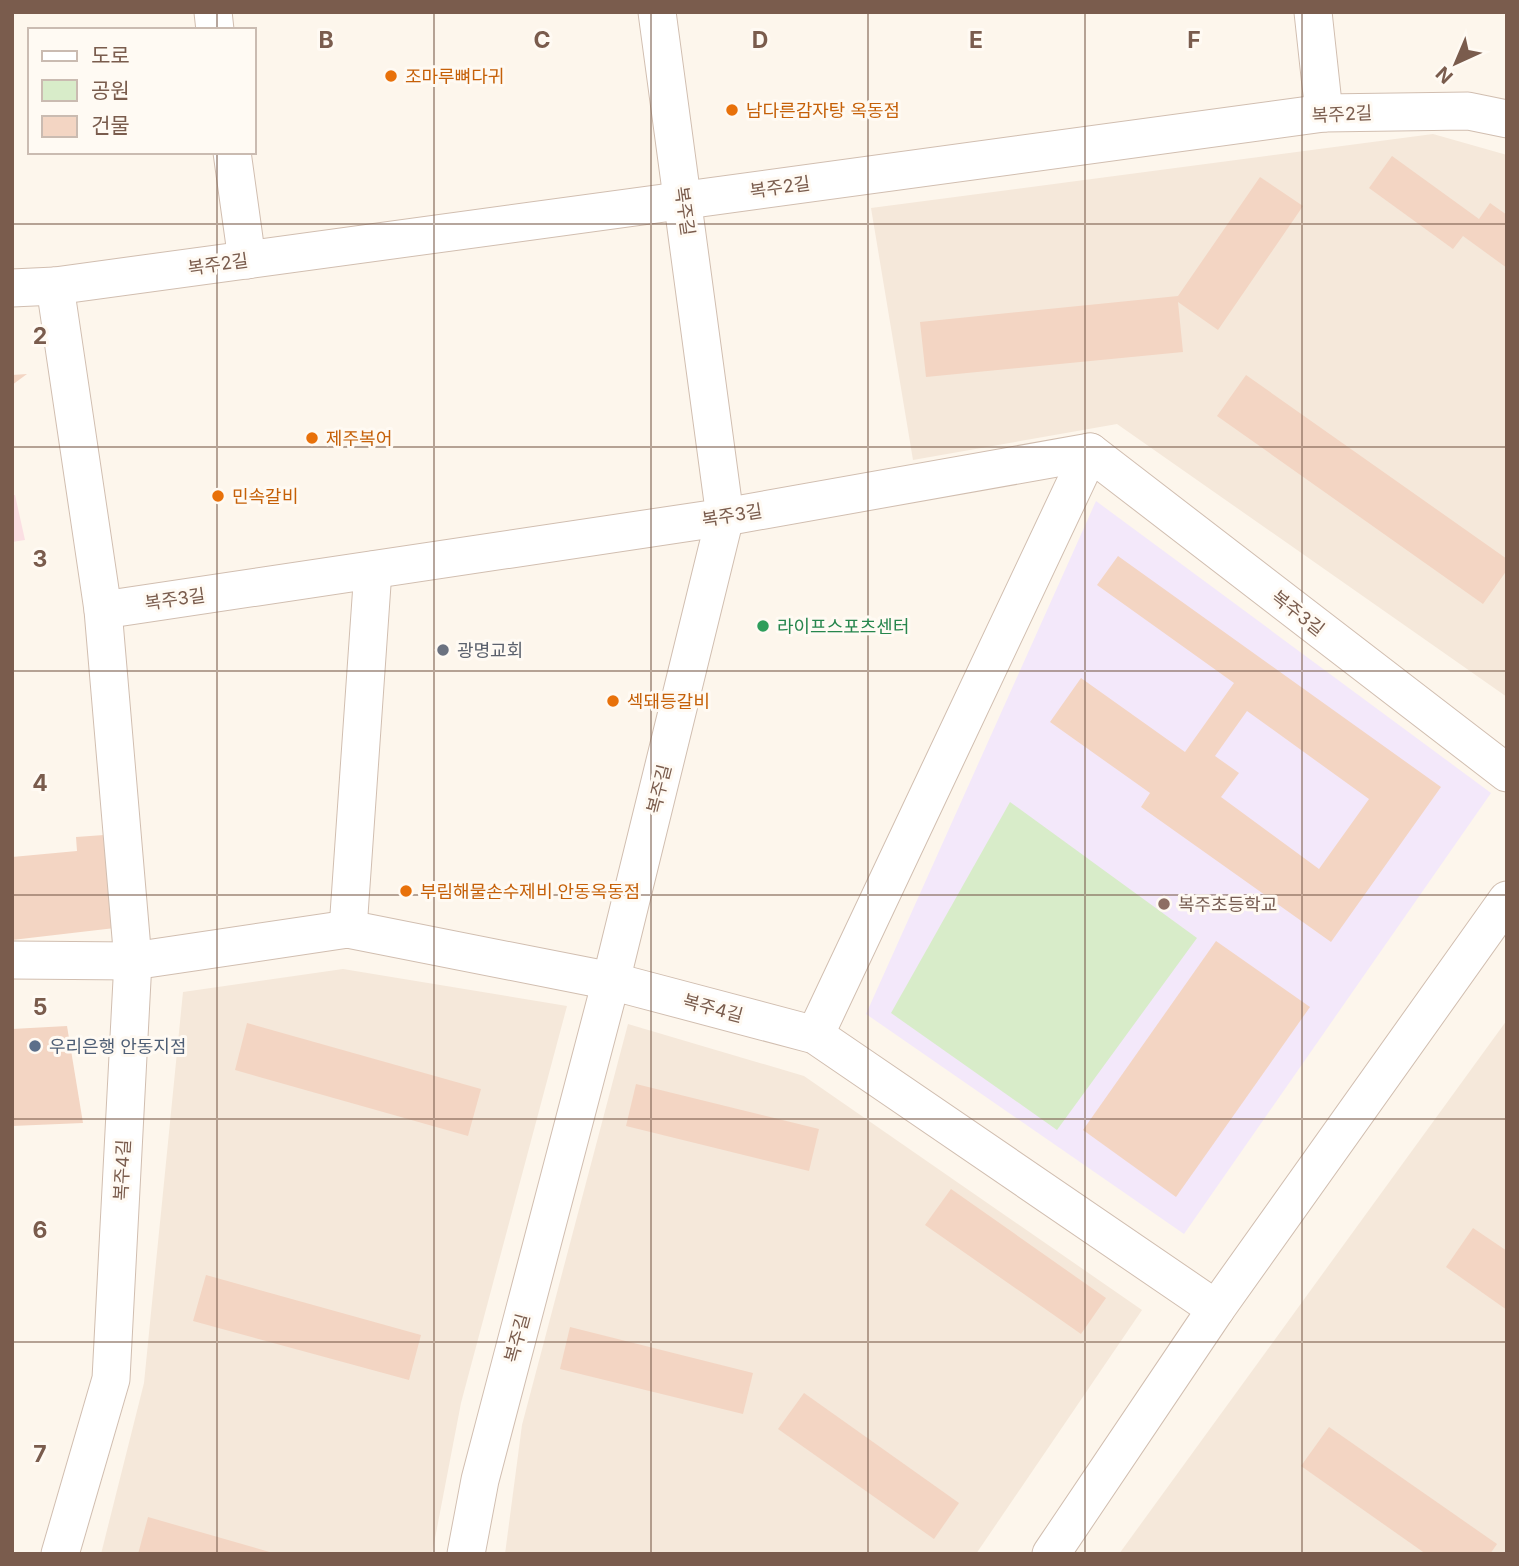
<svg xmlns="http://www.w3.org/2000/svg" width="1519" height="1566" font-family="Inter,'Noto Sans KR',sans-serif">
	<style>
		.residential { fill: #f5e8da }
		.education { fill: #f3e8fa }
		.medical { fill: #fbdfe3 }
		.green { fill: #d8ecc9 }
		.building { fill: #f3d5c3; fill-rule: evenodd }
		.lines { fill: none; stroke-linecap: round; stroke-linejoin: round }
		.minor-casing { stroke: #d1beb0; stroke-width: 39 }
		.minor { stroke: #fff; stroke-width: 37 }
		.grid { fill: none; stroke: #7a5c4d; stroke-width: 2; stroke-opacity: 0.55 }
		.food-dot { fill: #e8710a; stroke: #fffaf3; stroke-width: 2.5 }
		.leisure-dot { fill: #2e9e5b; stroke: #fffaf3; stroke-width: 2.5 }
		.worship-dot { fill: #6b7280; stroke: #fffaf3; stroke-width: 2.5 }
		.education-dot { fill: #8d6e63; stroke: #fffaf3; stroke-width: 2.5 }
		.service-dot { fill: #5c6f8a; stroke: #fffaf3; stroke-width: 2.5 }
		.labels { text-anchor: middle; dominant-baseline: central; stroke-width: 6; stroke-linejoin: round; paint-order: stroke }
		.food-label { font-size: 18px; fill: #c56008; stroke: #fffaf3; text-anchor: start }
		.street-label { font-size: 18px; fill: #7a5c4d; stroke: #fffaf3 }
		.leisure-label { font-size: 18px; fill: #27864d; stroke: #fffaf3; text-anchor: start }
		.worship-label { font-size: 18px; fill: #5b616d; stroke: #fffaf3; text-anchor: start }
		.education-label { font-size: 18px; fill: #785e54; stroke: #fffaf3; text-anchor: start }
		.service-label { font-size: 18px; fill: #4e5e75; stroke: #fffaf3; text-anchor: start }
		.grid-label { font-size: 23px; text-anchor: middle; font-weight: bold; fill: #7a5c4d; stroke: #fffaf3; stroke-width: 6; stroke-linejoin: round; paint-order: stroke }
	</style>
	<rect width="100%" height="100%" fill="#fdf6ec"/>
	<g class="residential">
		<polygon points="1433,134 1507,155 1507,697 1117,424 913,460 871,208"/>
		<polygon points="343,969 567,1006 461,1403 432,1554 101,1554 144,1383 183,992"/>
		<polygon points="1507,1020 1507,1554 1119,1554"/>
		<polygon points="628,1024 804,1076 1142,1310 976,1554 505,1554 522,1425"/>
	</g>
	<polygon class="education" points="1096,501 1491,793 1184,1234 866,1014"/>
	<polygon class="medical" points="12,495 15,495 25,540 12,542"/>
	<polygon class="green" points="1010,802 1197,938 1057,1130 891,1013"/>
	<g class="building">
		<polygon points="1392,156 1479,219 1490,203 1507,215 1507,268 1463,236 1453,249 1369,188"/>
		<polygon points="1260,177 1303,206 1218,330 1178,302 1183,352 926,377 920,322 1178,296"/>
		<polygon points="27,374 12,385 12,375"/>
		<polygon points="1246,375 1507,559 1507,570 1483,604 1217,416"/>
		<path d="M1118,556L1441,787L1331,942L1141,807L1150,793L1050,722L1081,678L1185,752L1234,683L1097,585ZM1247,711L1369,799L1319,869L1221,797L1239,773L1215,756Z"/>
		<polygon points="104,835 115,928 12,940 12,857 77,851 76,837"/>
		<polygon points="1216,941 1310,1007 1176,1197 1083,1130"/>
		<polygon points="247,1023 481,1089 468,1136 235,1070"/>
		<polygon points="67,1026 83,1123 12,1126 12,1029"/>
		<polygon points="636,1084 819,1129 809,1171 626,1126"/>
		<polygon points="951,1189 1106,1298 1081,1334 925,1225"/>
		<polygon points="1473,1228 1507,1251 1507,1310 1446,1267"/>
		<polygon points="206,1275 421,1335 409,1380 193,1321"/>
		<polygon points="570,1327 753,1373 743,1414 560,1369"/>
		<polygon points="804,1393 959,1503 934,1539 778,1429"/>
		<polygon points="1329,1427 1497,1544 1490,1554 1426,1554 1301,1466"/>
		<polygon points="148,1517 273,1553 273,1554 138,1554"/>
	</g>
	<g class="lines">
		<defs>
			<g id="minor">
				<polyline points="213,12 215,30"/>
				<polyline points="1313,12 1324,113"/>
				<polyline points="232,152 247,260"/>
				<polyline points="55,286 103,610 133,961 111,1379 60,1554"/>
				<polyline points="12,288 55,286 1324,113 1468,111 1507,119"/>
				<polyline points="103,610 725,517 1090,452 1507,773"/>
				<polyline points="348,929 373,570"/>
				<polyline points="12,960 133,961 348,929 611,981 815,1035 1216,1309"/>
				<polyline points="815,1035 1090,452"/>
				<polyline points="466,1554 480,1480 611,981 725,517 657,12"/>
				<polyline points="1051,1554 1216,1309 1507,900"/>
			</g>
		</defs>
		<use href="#minor" class="minor-casing"/>
		<use href="#minor" class="minor"/>
	</g>
	<path class="grid" d="M217,12V30M434,12V1554M651,12V1554M868,12V1554M1085,12V1554M1302,12V1554M217,152V1554M12,224H1507M12,447H1507M12,671H1507M12,895H1507M12,1119H1507M12,1342H1507"/>
	<g class="food-dot">
		<circle cx="391" cy="76" r="7"/>
		<circle cx="732" cy="110" r="7"/>
		<circle cx="312" cy="438" r="7"/>
		<circle cx="218" cy="496" r="7"/>
		<circle cx="613" cy="701" r="7"/>
		<circle cx="406" cy="891" r="7"/>
	</g>
	<circle class="leisure-dot" cx="763" cy="626" r="7"/>
	<circle class="worship-dot" cx="443" cy="650" r="7"/>
	<circle class="education-dot" cx="1164" cy="904" r="7"/>
	<circle class="service-dot" cx="35" cy="1046" r="7"/>
	<g class="labels">
		<g class="food-label">
			<text x="405" y="76">조마루뼈다귀</text>
			<text x="746" y="110">남다른감자탕 옥동점</text>
			<text x="326" y="438">제주복어</text>
			<text x="232" y="496">민속갈비</text>
			<text x="627" y="701">섹돼등갈비</text>
			<text x="420" y="891">부림해물손수제비 안동옥동점</text>
		</g>
		<g class="street-label">
			<text transform="translate(1342 114) rotate(-3)">복주2길</text>
			<text transform="translate(780 187) rotate(-8)">복주2길</text>
			<text transform="translate(685 211) rotate(82)">복주길</text>
			<text transform="translate(218 264) rotate(-8)">복주2길</text>
			<text transform="translate(732 515) rotate(-9)">복주3길</text>
			<text transform="translate(175 599) rotate(-8)">복주3길</text>
			<text transform="translate(1298 613) rotate(38)">복주3길</text>
			<text transform="translate(659 789) rotate(-76)">복주길</text>
			<text transform="translate(713 1008) rotate(15)">복주4길</text>
			<text transform="translate(122 1170) rotate(-87)">복주4길</text>
			<text transform="translate(517 1338) rotate(-75)">복주길</text>
		</g>
		<g class="leisure-label">
			<text x="777" y="626">라이프스포츠센터</text>
		</g>
		<g class="worship-label">
			<text x="457" y="650">광명교회</text>
		</g>
		<g class="education-label">
			<text x="1178" y="904">복주초등학교</text>
		</g>
		<g class="service-label">
			<text x="49" y="1046">우리은행 안동지점</text>
		</g>
	</g>
	<g class="grid-label">
		<text x="326" y="48">B</text>
		<text x="542" y="48">C</text>
		<text x="760" y="48">D</text>
		<text x="976" y="48">E</text>
		<text x="1194" y="48">F</text>
		<text x="40" y="344">2</text>
		<text x="40" y="567">3</text>
		<text x="40" y="791">4</text>
		<text x="40" y="1015">5</text>
		<text x="40" y="1238">6</text>
		<text x="40" y="1462">7</text>
	</g>
	<rect width="1519" height="1566" fill="none" stroke="#7a5c4d" stroke-width="28"/>
	<rect x="28" y="28" width="228" height="126" fill="#fffaf3" stroke="#cabbb1" stroke-width="2"/>
	<rect x="42" y="51" width="35" height="10" fill="#ffffff" stroke="#cabbb1" stroke-width="2"/>
	<text x="91" y="63" font-size="21" fill="#7a5c4d">도로</text>
	<rect x="42" y="80" width="35" height="21" fill="#d8ecc9" stroke="#cabbb1" stroke-width="2"/>
	<text x="91" y="98" font-size="21" fill="#7a5c4d">공원</text>
	<rect x="42" y="116" width="35" height="21" fill="#f3d5c3" stroke="#cabbb1" stroke-width="2"/>
	<text x="91" y="133" font-size="21" fill="#7a5c4d">건물</text>
	<g transform="translate(1456 63) rotate(224)" stroke="#fffaf3" stroke-width="5" paint-order="stroke">
	<path d="M0-5L12 26L0 18L-12 26Z" fill="#7a5c4d"/>
	<text y="-10" font-size="19" font-weight="bold" text-anchor="middle" fill="#7a5c4d">N</text>
	</g>
</svg>
